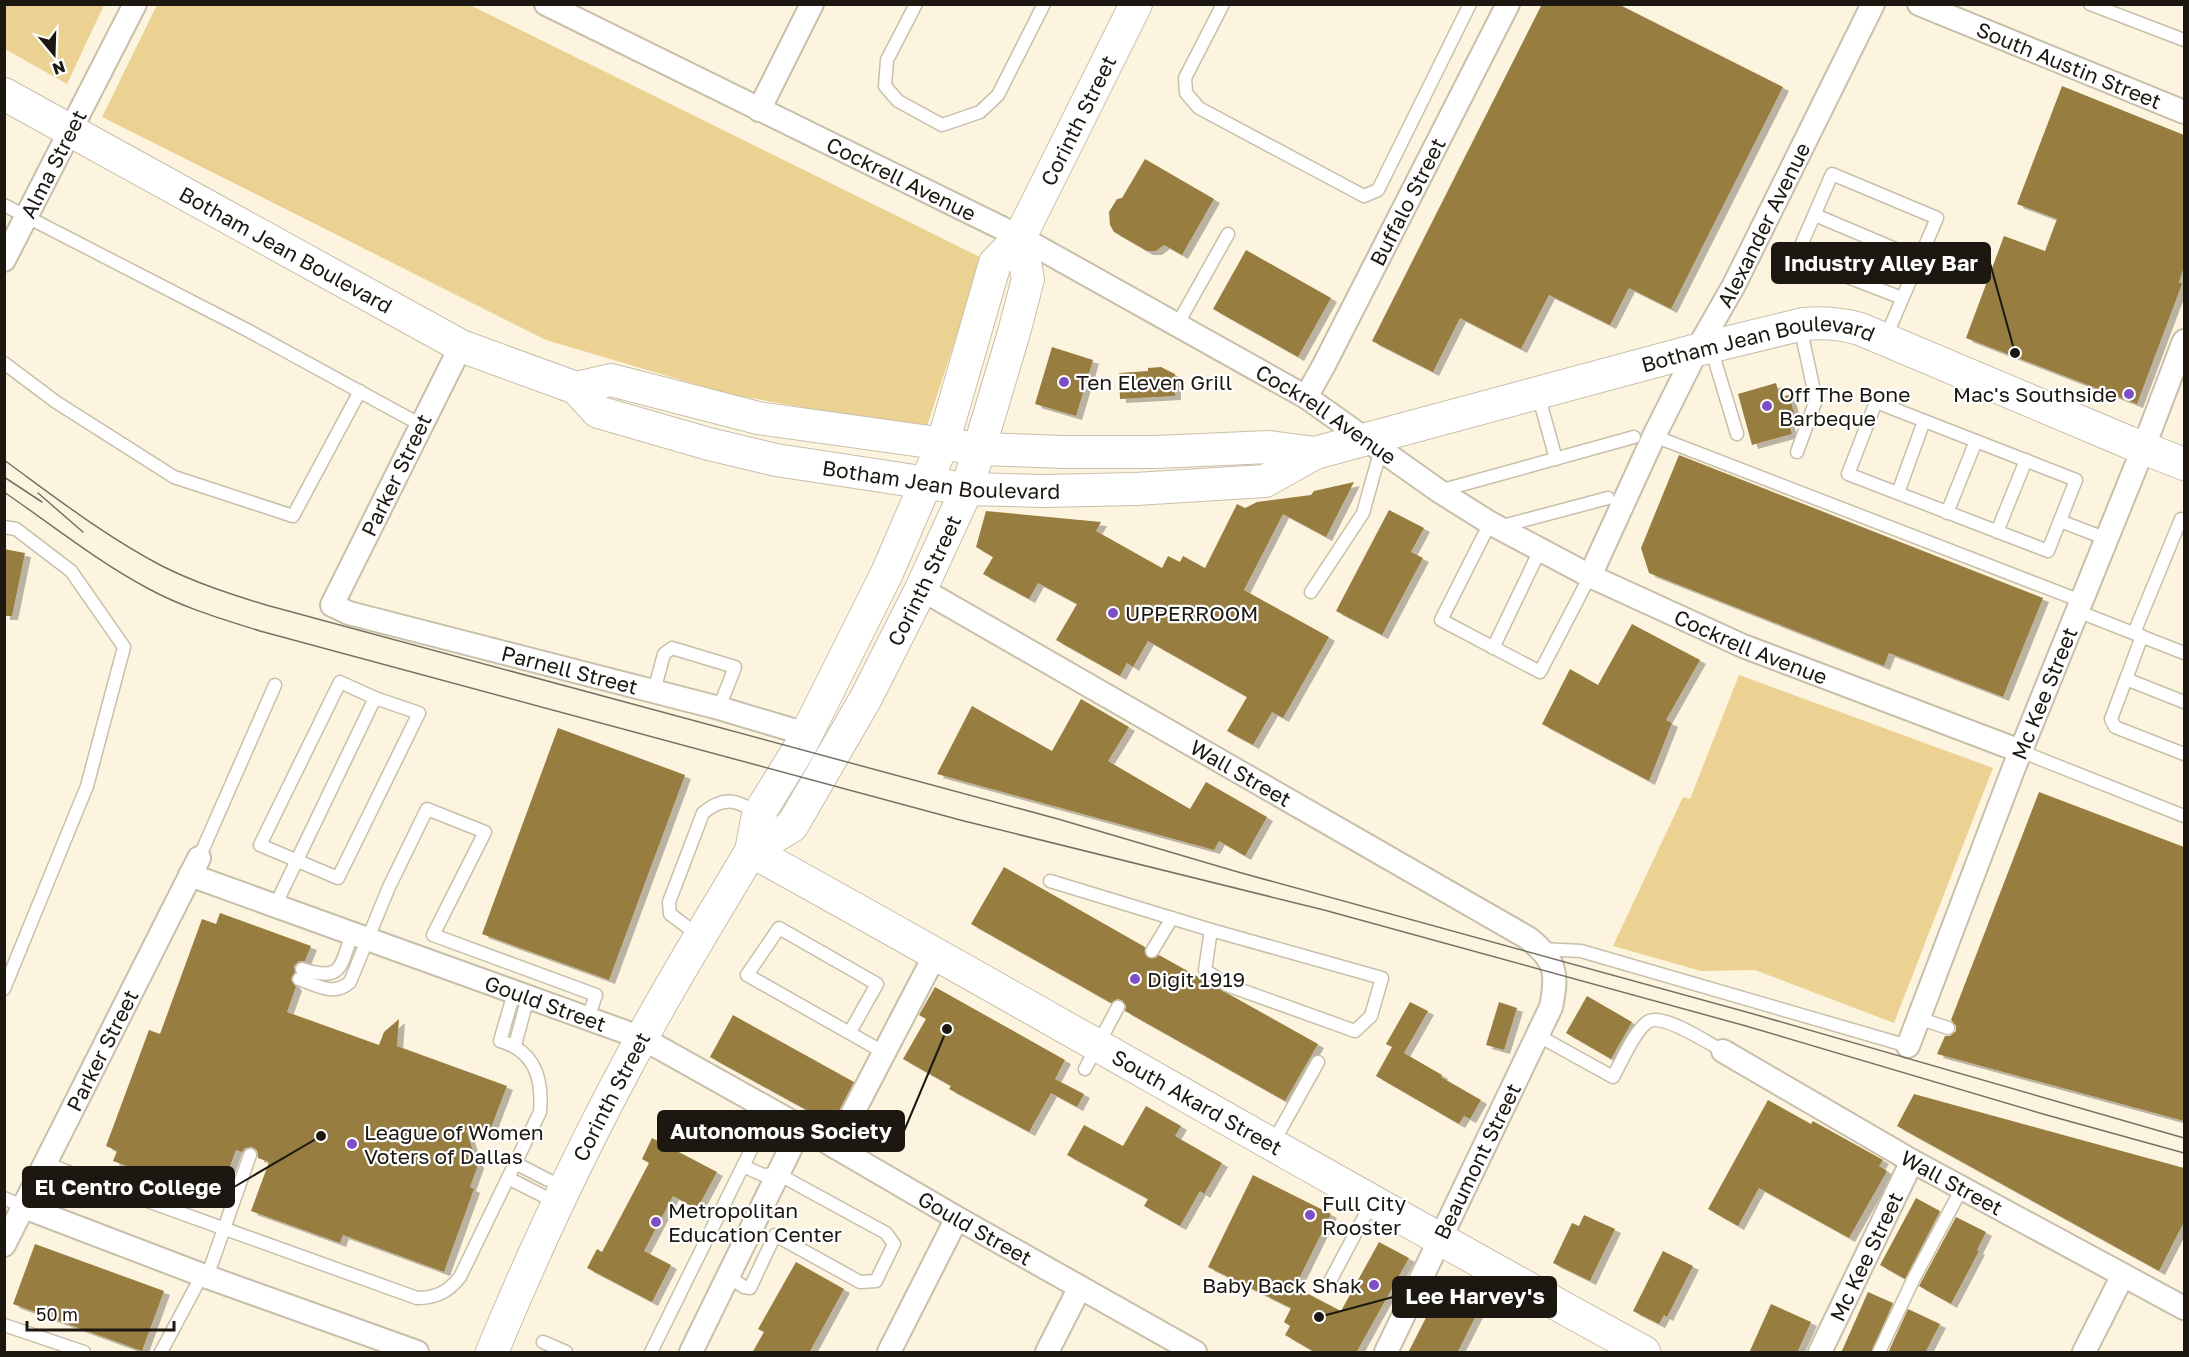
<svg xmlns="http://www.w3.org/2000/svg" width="2189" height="1357" font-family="'Golos Text',sans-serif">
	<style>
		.green { fill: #ecd292 }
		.building { fill: #977e3f; filter: url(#shadow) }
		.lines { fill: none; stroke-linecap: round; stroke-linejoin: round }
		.service-casing { stroke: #c8bfab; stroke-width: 15 }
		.minor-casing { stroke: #c8bfab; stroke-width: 26 }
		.secondary-casing { stroke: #c8bfab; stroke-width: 34 }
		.service { stroke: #fff; stroke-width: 12 }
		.minor { stroke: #fff; stroke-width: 22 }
		.secondary { stroke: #fff; stroke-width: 32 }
		.tram { stroke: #777164; stroke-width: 1.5 }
		.poi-dot { fill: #7d4ec6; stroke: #fff; stroke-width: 2 }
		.labels { text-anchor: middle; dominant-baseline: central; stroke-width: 4.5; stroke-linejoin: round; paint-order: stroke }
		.street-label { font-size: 21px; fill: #1c1811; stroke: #fff }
		.poi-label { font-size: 21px; fill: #1c1811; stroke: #fff; text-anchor: start }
		.leader { fill: none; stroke: #1c1811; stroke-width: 2 }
		.callout-dot { fill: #1c1811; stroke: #fff; stroke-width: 2 }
		.callout { fill: #1c1811; stroke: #1c1811; stroke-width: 2 }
		.callout-label { font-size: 22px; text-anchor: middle; font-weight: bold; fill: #fff }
	</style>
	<defs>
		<filter id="shadow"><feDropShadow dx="6" dy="4" stdDeviation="0" flood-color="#0004"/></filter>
	</defs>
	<rect width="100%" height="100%" fill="#fdf4df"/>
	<g class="green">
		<polygon points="5,4 104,5 67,84 5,49"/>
		<polygon points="157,5 470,5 982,258 926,429 728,394 546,340 102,117"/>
		<polygon points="1739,675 1993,768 1894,1023 1755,970 1701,971 1613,946 1683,797 1690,799"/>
	</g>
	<g class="building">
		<polygon points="1542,4 1618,4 1783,87 1671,309 1629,288 1610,325 1549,295 1521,349 1460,318 1433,372 1372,341"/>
		<polygon points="2062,86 2184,135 2184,267 2179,282 2182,284 2137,404 1966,338 2004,236 2045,251 2057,219 2017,204"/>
		<polygon points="1145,159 1214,199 1182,255 1164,245 1156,251 1147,251 1114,232 1110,225 1109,212 1117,199 1122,198"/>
		<polygon points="1246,250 1331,298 1298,357 1213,309"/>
		<polygon points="1052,347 1093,360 1076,416 1035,404"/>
		<polygon points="1161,367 1175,374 1175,396 1120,399 1119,373 1148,371 1148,368"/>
		<polygon points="1776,383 1780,397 1789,395 1795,416 1787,418 1792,434 1752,445 1738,394"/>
		<polygon points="1679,455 2043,598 2003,697 1889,653 1884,666 1649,573 1641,548"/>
		<polygon points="1354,482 1326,537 1283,514 1244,590 1329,637 1283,718 1272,712 1253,745 1227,731 1247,697 1148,641 1133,667 1127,663 1120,676 1056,640 1077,604 1038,583 1029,599 983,574 993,557 976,547 986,511 1101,522 1096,531 1162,568 1168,556 1180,562 1183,556 1205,568 1237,504 1245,508 1257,502 1311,495 1314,491"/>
		<polygon points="1389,510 1424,528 1411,552 1423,558 1382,635 1336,611"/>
		<polygon points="4,549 25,553 12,616 4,616"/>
		<polygon points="1632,624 1700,660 1666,720 1672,723 1649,781 1542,724 1570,669 1598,685"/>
		<polygon points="1081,699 1129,727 1108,761 1190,809 1206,782 1267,817 1245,856 1219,841 1214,850 937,774 972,706 1052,751"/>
		<polygon points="558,728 685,775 609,980 482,934"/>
		<polygon points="2039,792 2184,847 2184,1121 1937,1054 1945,1036 1950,1036 1956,1031 1956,1026 1951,1020"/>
		<polygon points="1004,867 1145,947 1145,954 1148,958 1155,958 1159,955 1318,1044 1285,1101 1125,1011 1126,1006 1122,1000 1117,999 1111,1003 971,924"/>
		<polygon points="220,913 311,946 305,961 299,961 294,966 295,972 291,980 296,987 287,1012 379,1045 384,1032 399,1019 397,1046 507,1086 487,1138 466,1130 478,1165 470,1187 474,1189 444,1272 343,1235 340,1243 251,1211 269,1162 258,1158 257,1150 252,1147 245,1148 242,1152 236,1150 218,1199 113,1161 117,1151 106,1146 149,1030 160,1034 202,919 216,924"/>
		<polygon points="935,987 1065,1060 1055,1079 1084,1094 1077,1107 1051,1093 1029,1132 949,1089 951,1086 903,1059 926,1019 919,1015"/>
		<polygon points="1587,996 1632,1022 1611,1059 1566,1033"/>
		<polygon points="1410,1002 1428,1011 1404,1053 1442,1075 1441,1077 1481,1100 1470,1119 1464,1116 1459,1124 1376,1076 1392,1047 1386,1044"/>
		<polygon points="1499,1002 1517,1008 1504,1050 1486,1045"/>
		<polygon points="733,1015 854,1082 832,1124 710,1057"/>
		<polygon points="1914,1094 2184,1168 2184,1222 2159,1271 1897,1126"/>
		<polygon points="1768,1100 1811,1124 1813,1121 1883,1160 1879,1166 1887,1171 1849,1238 1759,1188 1738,1226 1708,1209"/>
		<polygon points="1146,1106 1181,1126 1175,1136 1222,1163 1204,1194 1200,1191 1180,1226 1144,1206 1148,1199 1067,1155 1084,1125 1123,1146"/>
		<polygon points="652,1138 717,1172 697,1209 673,1196 644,1251 671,1265 652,1302 587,1268 597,1249 602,1252 649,1163 642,1159"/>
		<polygon points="1253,1175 1331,1214 1295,1287 1341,1311 1379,1242 1409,1258 1356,1353 1316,1353 1285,1335 1290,1326 1284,1322 1291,1308 1208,1267"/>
		<polygon points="1916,1198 1940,1211 1905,1279 1880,1265"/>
		<polygon points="1584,1215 1615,1229 1590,1281 1553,1263 1572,1223 1579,1226"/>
		<polygon points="1956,1217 1986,1232 1977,1250 1979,1251 1951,1304 1919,1286"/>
		<polygon points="35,1244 164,1291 142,1351 13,1304"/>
		<polygon points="1663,1251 1693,1266 1667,1317 1664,1315 1659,1324 1633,1311"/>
		<polygon points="796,1262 844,1289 809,1353 752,1353 764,1332 758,1329"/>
		<polygon points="1445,1280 1484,1300 1457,1353 1408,1353"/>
		<polygon points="1868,1292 1893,1303 1871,1353 1841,1353"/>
		<polygon points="1771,1304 1811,1322 1797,1353 1749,1353"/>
		<polygon points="1908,1309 1940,1324 1925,1353 1888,1353"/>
	</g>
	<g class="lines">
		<defs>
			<g id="service">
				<polyline points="916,4 887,60 885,86 898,101 942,125 980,112 998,95 1044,4"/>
				<polyline points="1223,4 1185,78 1186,93 1199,108 1364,196 1378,190 1470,4"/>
				<polyline points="2090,4 2184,40"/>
				<polyline points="4,205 247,330 421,425"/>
				<polyline points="1815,215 1919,259"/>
				<polyline points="1177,325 1228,234"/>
				<polyline points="1885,339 1937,218 1832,174 1796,257 1902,298"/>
				<polyline points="1711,348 1737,434"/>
				<polyline points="4,363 56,402 174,477 293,516 360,391"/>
				<polyline points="1538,394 1556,459"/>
				<polygon points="1876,402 2076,480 2048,551 1848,474"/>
				<polyline points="1654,436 2081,601"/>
				<polyline points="1797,452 1816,400 1800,326"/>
				<polyline points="1439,491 1634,437"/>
				<polyline points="1898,493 1924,421"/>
				<polyline points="1947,513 1976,441"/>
				<polyline points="2060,521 2107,539"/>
				<polyline points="1490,523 1441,620 1540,672 1590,576"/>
				<polyline points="4,527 16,529 71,571 124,647 87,786 4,989"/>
				<polyline points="1499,527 1608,498"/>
				<polyline points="1997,532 2026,460"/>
				<polyline points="1311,592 1363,513 1381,449"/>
				<polyline points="2077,611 2184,653"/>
				<polyline points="2134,633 2181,519"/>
				<polyline points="2142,636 2126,679 2184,702"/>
				<polyline points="1493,648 1541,548"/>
				<polyline points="2126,679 2111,719 2115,727 2184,754"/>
				<polygon points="340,682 375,698 419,713 338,878 260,845"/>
				<polyline points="654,691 664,654 672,648 735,667 719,708"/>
				<polyline points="2020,751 2184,816"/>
				<polyline points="199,858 275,685"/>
				<polyline points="1050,881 1211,930"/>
				<polyline points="275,906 375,698"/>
				<polygon points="1211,930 1382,978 1371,1016 1355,1031 1227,985 1205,970"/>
				<path d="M698,935L670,914L669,902L703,813C723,796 738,799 757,814"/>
				<polyline points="1542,949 1581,951 1908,1046"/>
				<polyline points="1152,951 1172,918"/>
				<path d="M302,969C343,982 340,967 352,934"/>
				<path d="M299,979C316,985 334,997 350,982L389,887L427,809L485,832L433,935L596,995L588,1018"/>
				<polyline points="1918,1018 1948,1028"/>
				<polyline points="850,1032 877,984 779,928 747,975 885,1053"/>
				<path d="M1537,1035L1613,1077C1621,1063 1635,1029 1649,1021C1665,1014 1708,1043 1723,1051"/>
				<polyline points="515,1045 528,997"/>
				<polyline points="1085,1069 1118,1007"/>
				<polyline points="1273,1143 1318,1062"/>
				<path d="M46,1163L78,1176L417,1298C436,1298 448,1292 460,1277L540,1112C543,1079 535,1051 500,1041L514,993"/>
				<polyline points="515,1163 564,1188"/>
				<polyline points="743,1166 756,1140"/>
				<polyline points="508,1178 557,1203"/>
				<polyline points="4,1198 24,1207"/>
				<polyline points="207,1277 250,1155"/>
				<polyline points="1328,1285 1372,1202"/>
				<polyline points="4,1325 84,1352"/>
				<polyline points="543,1342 566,1352"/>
				<polyline points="161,1352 202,1275"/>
				<polyline points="651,1352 743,1166 763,1175 778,1174 886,1233 894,1244 876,1281 860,1282 775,1235 750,1288 744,1287 728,1276"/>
				<polyline points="1879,1352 1913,1280 1962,1188"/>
			</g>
			<g id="minor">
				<path id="s1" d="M546,4L1020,237L1306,397L1439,491L1490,523L1590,576L1743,646L2020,751"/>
				<path id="s2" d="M1919,4L2184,112"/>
				<polyline points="759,110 812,4"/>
				<path id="s3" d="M4,260L135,4"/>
				<path id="s4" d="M461,346L332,605L349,613L719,708L806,734"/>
				<path id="s5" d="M1306,397L1324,365L1508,4"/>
				<path id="s6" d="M1590,576L1654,436L1697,350L1734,285L1873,4"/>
				<path id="s7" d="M921,589L1528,938C1556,960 1558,973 1551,1007L1386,1352"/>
				<path id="s8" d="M190,875L642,1038L801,1127L957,1218L1195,1352"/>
				<path id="s9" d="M1908,1046L2013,770L2143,449L2184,341"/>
				<path id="s10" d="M1723,1051L1912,1161L2184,1308"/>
				<polyline points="835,1147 936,953"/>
				<polyline points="24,1207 202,1275 417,1352"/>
				<path id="s11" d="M4,1245L199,858"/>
				<polyline points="691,1352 801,1127"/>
				<polyline points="889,1352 957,1218"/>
				<polyline points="1047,1352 1080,1287"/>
				<path id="s12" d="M1820,1352L1912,1161"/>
				<polyline points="2084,1352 2123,1275"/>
			</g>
			<g id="secondary">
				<path id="s13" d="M4,94L461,346L576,388L598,412L709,444L776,460L967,489L1043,491L1136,489L1265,481L1315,453L1697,350L1803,324C1823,322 1840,323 1860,329L2128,442L2184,464"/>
				<polyline points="576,388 611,380 758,418 980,449 1064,452 1156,452 1269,447 1315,453"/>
				<path id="s14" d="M751,851C1050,1016 1345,1189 1644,1352"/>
				<path id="s15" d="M751,851L792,826L866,698L921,589L967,489L1013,336L1028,279L1020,237"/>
				<path id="s16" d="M492,1352C534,1251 580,1152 632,1056C669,986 711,919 751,851L758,815L799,749L887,573L943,443L995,263L1020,237L1136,4"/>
			</g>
		</defs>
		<use href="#service" class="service-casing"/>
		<use href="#minor" class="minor-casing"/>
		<use href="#secondary" class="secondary-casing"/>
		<use href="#service" class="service"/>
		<use href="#minor" class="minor"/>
		<use href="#secondary" class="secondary"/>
		<g class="tram">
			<path d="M4,460C55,497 106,537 162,566C196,583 230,594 266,605L1058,819L1238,872L1750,1013L2184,1138"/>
			<polyline points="4,477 42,502"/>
			<path d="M4,492C52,525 98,562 149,589C184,608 222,619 260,631L964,821L1324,910L1746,1026L2043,1114L2184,1153"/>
			<polyline points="38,493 83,532"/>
		</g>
	</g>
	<g class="poi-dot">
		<circle cx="1064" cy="382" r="6"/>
		<circle cx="2129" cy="394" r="6"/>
		<circle cx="1767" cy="406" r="6"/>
		<circle cx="1113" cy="613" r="6"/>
		<circle cx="1135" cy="979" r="6"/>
		<circle cx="352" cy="1144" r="6"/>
		<circle cx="1310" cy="1215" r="6"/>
		<circle cx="656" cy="1222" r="6"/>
		<circle cx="1374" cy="1285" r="6"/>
	</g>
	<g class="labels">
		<g class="street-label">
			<text stroke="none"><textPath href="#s2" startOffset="162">South Austin Street</textPath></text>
			<text stroke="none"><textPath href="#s16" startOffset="1371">Corinth Street</textPath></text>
			<text stroke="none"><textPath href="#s3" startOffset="108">Alma Street</textPath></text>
			<text stroke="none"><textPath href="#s1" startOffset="396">Cockrell Avenue</textPath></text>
			<text stroke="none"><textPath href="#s5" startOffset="220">Buffalo Street</textPath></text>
			<text stroke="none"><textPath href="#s6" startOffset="392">Alexander Avenue</textPath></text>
			<text stroke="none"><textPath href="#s13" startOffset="322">Botham Jean Boulevard</textPath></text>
			<text stroke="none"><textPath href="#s13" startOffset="1868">Botham Jean Boulevard</textPath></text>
			<text stroke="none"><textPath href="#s1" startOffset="882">Cockrell Avenue</textPath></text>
			<text transform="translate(396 475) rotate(-64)">Parker Street</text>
			<text stroke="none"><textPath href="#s13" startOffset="1028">Botham Jean Boulevard</textPath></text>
			<text stroke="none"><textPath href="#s15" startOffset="327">Corinth Street</textPath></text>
			<text stroke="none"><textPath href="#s1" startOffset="1368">Cockrell Avenue</textPath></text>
			<text stroke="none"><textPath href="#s4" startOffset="536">Parnell Street</textPath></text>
			<text stroke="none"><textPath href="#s9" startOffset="378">Mc Kee Street</textPath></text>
			<text stroke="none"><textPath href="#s7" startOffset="369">Wall Street</textPath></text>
			<text stroke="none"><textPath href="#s8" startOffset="378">Gould Street</textPath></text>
			<text stroke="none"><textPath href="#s11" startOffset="218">Parker Street</textPath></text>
			<text stroke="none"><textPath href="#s16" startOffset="282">Corinth Street</textPath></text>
			<text stroke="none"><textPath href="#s14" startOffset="512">South Akard Street</textPath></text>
			<text transform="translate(1477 1161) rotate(-64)">Beaumont Street</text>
			<text stroke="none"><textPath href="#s10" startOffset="264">Wall Street</textPath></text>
			<text stroke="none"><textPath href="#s8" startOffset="864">Gould Street</textPath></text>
			<text stroke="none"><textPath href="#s12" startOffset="106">Mc Kee Street</textPath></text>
		</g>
		<g class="poi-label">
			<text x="1076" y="382">Ten Eleven Grill</text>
			<text x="1779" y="394">Off The Bone<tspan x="1779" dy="24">Barbeque</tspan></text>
			<text x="2117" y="394" text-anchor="end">Mac's Southside</text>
			<text x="1125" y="613">UPPERROOM</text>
			<text x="1147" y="979">Digit 1919</text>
			<text x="364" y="1132">League of Women<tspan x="364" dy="24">Voters of Dallas</tspan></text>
			<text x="1322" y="1203">Full City<tspan x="1322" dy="24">Rooster</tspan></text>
			<text x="668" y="1210">Metropolitan<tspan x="668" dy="24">Education Center</tspan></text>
			<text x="1362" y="1285" text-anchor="end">Baby Back Shak</text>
		</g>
	</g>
	<path class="leader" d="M2015 353L1990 263M947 1029L904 1131M321 1136L234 1187M1319 1317L1393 1297"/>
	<g class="callout-dot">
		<circle cx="2015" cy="353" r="6"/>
		<circle cx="947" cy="1029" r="6"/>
		<circle cx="321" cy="1136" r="6"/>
		<circle cx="1319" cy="1317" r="6"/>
	</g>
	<g class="callout">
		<rect x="1772" y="243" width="218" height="40" rx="6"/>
		<rect x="658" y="1111" width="246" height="40" rx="6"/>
		<rect x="23" y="1167" width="211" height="40" rx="6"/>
		<rect x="1393" y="1277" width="163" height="40" rx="6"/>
	</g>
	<g class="callout-label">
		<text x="1881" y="271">Industry Alley Bar</text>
		<text x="781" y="1139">Autonomous Society</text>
		<text x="128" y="1195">El Centro College</text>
		<text x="1475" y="1304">Lee Harvey's</text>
	</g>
	<rect width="2189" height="1357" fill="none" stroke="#1c1811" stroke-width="12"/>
	<g transform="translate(54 54) rotate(161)" stroke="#ffffff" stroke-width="4.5" paint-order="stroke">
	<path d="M0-4.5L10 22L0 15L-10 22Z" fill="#1c1811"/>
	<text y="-9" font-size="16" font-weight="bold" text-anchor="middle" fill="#1c1811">N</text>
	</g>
	<path d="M27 1321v9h147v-9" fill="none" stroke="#1c1811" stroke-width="3"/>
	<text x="36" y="1321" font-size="18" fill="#1c1811" stroke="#ffffff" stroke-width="4.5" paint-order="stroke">50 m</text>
</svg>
